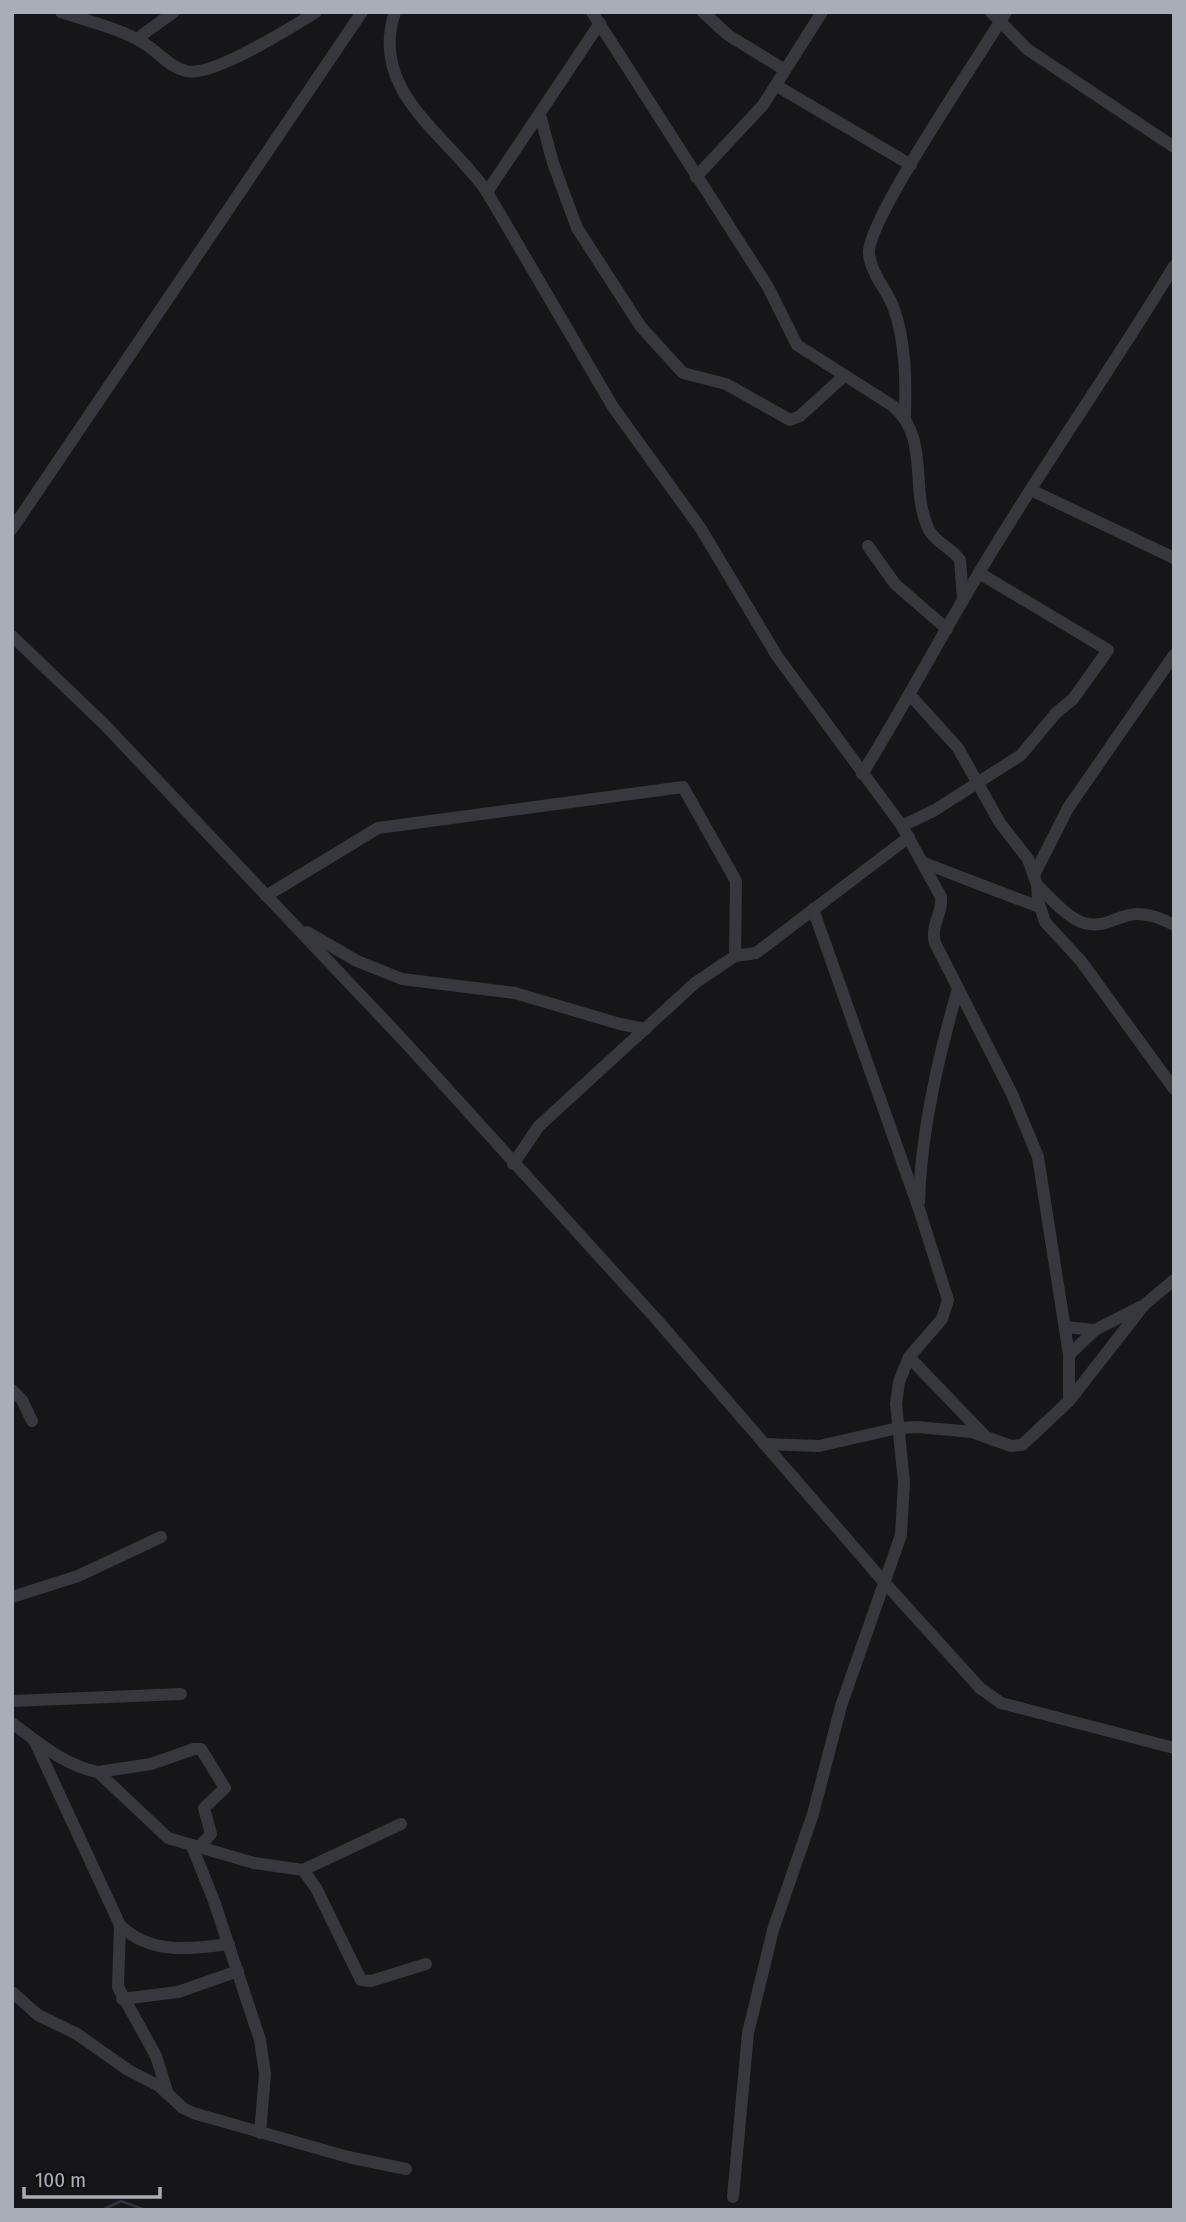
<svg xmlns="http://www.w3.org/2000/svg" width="1186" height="2222" font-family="'Fira Sans Condensed',sans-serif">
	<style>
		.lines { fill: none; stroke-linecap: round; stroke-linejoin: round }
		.stream { stroke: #2c353c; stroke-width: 2.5 }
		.minor { stroke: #37383d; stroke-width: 12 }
	</style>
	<rect width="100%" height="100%" fill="#161618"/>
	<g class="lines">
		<polyline class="stream" points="102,2210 121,2201 145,2210"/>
		<g class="minor">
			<path d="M61,12C87,21 118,28 142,42C158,51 167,66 186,71C211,78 292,27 316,12"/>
			<path d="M395,12C368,92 448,135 487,192L613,407L701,529L777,656L902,826L941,897C943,914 930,925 935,943L1012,1094L1038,1157L1069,1355V1401"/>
			<path d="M592,12L768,287L797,345L893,406C931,439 909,490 929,530C936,543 952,548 960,560L963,600"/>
			<polyline points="703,12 728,35 785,70"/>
			<polyline points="991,12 1027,49 1174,147"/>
			<polyline points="142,42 142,35 174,12"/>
			<polyline points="777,86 911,165"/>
			<polyline points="540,115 553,163 577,228 641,327 683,373 726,384 790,420 800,416 844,376"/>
			<polyline points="696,177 763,105 822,12"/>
			<polyline points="487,192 600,23"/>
			<path d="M905,418C906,382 906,341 893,306C886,289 870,272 869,253C867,220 982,53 1006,12"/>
			<polyline points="1031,490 1174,558"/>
			<polyline points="12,529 362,12"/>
			<polyline points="868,546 895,584 947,629"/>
			<polyline points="12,636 104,724 404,1041 658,1321 884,1582 980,1688 1001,1703 1174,1748"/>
			<polyline points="911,696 958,748 1000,823 1028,859 1037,885 1038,900 1045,922 1081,961 1174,1089"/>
			<path d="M862,774C911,695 953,613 1002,535C1058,444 1119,357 1174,266"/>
			<polyline points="902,826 935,810 1021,755 1056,713 1073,699 1108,650 979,573"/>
			<polyline points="924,863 1039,907"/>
			<polyline points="1034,875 1068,808 1174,655"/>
			<path d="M1037,885C1050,897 1067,918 1084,923C1117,932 1122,897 1174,925"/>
			<polyline points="266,896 378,828 683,787 736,881 735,956"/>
			<polyline points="307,932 357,961 402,979 515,993 620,1024 646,1029"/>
			<polyline points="513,1164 539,1126 695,983 735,956 756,953 909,837"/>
			<path d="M919,1202C921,1130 938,1057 958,989"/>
			<polyline points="1065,1327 1095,1330"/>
			<polyline points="1069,1355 1095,1330 1140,1307"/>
			<polyline points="909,1357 984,1435"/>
			<polyline points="12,1390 22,1400 32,1421"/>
			<polyline points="764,1444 819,1446 898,1428 917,1427 972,1432 1011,1446 1022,1445 1069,1401 1144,1305 1174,1280"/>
			<polyline points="12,1597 78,1576 161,1537"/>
			<polyline points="12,1701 181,1694"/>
			<path d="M12,1723C39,1743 65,1766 98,1772L168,1838L254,1863L303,1870L316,1888L361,1980L371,1981L426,1964"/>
			<path d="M35,1742L120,1925C150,1955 190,1949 229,1944"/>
			<polyline points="98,1772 151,1764 194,1749 201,1749 225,1788 204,1808 211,1834 199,1847"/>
			<polyline points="192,1846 214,1901 260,2040 265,2074 260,2133"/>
			<polyline points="303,1870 401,1824"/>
			<polyline points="120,1925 118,1987 156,2056 168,2094"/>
			<polyline points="12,1992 38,2015 77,2034 128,2070 159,2086 183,2108 193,2113 348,2157 406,2169"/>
			<polyline points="122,1999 178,1992 238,1971"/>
			<polyline points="733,2197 748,2033 773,1930 813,1814 841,1706 901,1535 904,1482 896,1404 899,1382 909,1357 942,1319 948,1300 919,1209 813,909"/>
		</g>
	</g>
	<rect width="1186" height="2222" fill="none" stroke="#a8adb8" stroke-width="28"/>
	<path d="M24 2187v10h136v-10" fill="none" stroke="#a8adb8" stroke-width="3.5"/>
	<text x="35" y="2187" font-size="21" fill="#a8adb8" stroke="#111113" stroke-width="5" paint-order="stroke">100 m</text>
</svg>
